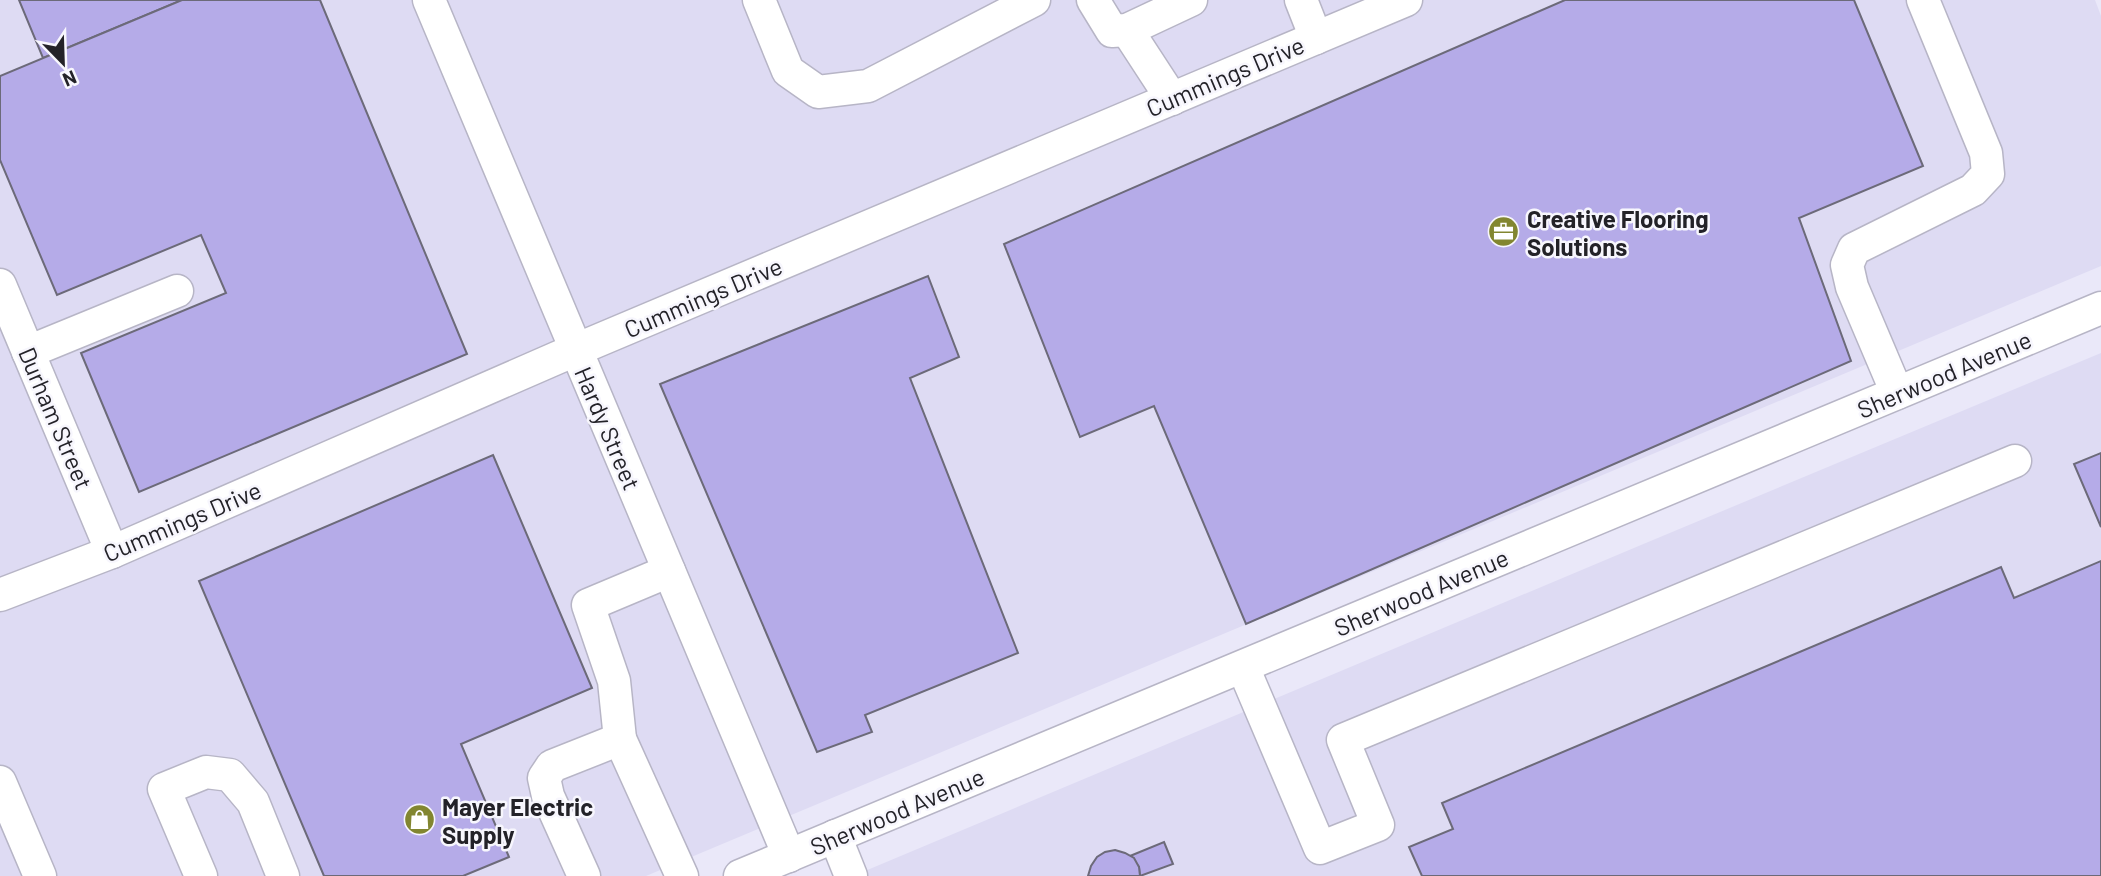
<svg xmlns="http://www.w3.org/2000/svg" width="2101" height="876" font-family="Barlow,sans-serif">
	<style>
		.built { fill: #dedbf3 }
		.building { fill: #b5abe8; stroke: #6c6a79; stroke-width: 2 }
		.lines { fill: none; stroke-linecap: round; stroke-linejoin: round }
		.minor-casing { stroke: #b7b5c6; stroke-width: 35 }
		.minor { stroke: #fff; stroke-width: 32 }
		.labels { text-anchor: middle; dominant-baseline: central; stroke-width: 5; stroke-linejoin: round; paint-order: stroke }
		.street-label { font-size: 24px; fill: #232228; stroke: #f7f6fd }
		.poi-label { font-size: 24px; font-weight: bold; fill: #232228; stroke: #f7f6fd; text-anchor: start }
	</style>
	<rect width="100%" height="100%" fill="#eae8f9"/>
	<g class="built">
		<polygon points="0,0 2095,0 2101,16 2101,266 646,876 0,876"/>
		<polygon points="2101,353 2101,876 853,876 1641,545"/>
	</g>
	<g class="building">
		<polygon points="19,0 182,0 43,58"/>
		<polygon points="182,0 320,0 467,354 139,492 81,353 226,293 201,235 57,295 0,160 0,76"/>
		<polygon points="1565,0 1854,0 1923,166 1799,218 1851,361 1246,624 1154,406 1080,437 1004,244"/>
		<polygon points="928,276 959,357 910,378 1018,653 865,715 872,732 817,752 660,384"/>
		<polygon points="2101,453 2101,527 2074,464"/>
		<polygon points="493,455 592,688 461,744 509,857 463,876 324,876 199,581"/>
		<polygon points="2101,561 2101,876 1422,876 1409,847 1453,829 1442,803 2001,567 2014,598"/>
		<polygon points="1164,842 1173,864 1140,876 1139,867 1130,856"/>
		<polygon points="1115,850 1125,853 1134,858 1139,867 1140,876 1088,876 1091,866 1097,857 1105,852"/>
	</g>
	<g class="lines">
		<defs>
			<g id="minor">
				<polyline points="429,0 789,856"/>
				<polyline points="759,0 788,71 818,92 868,86 1034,0"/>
				<polyline points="1093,0 1112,31 1127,30 1191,0"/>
				<polyline points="1301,0 1316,38"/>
				<polyline points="1127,30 1172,99"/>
				<polyline points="0,285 112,552"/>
				<polyline points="28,352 177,291"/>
				<polyline points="1897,393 1852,287 1847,265 1854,249 1973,190 1988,174 1986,153 1923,0"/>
				<polyline points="0,595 112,552 559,357 1406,0"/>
				<polyline points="1243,667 1320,848 1378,825 1343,740 2015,461"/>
				<polyline points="620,739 614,681 588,605 669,571"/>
				<polyline points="0,782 40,876"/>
				<polyline points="835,836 851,876"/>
				<polyline points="201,876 164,789 206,772 230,775 253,802 283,876"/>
				<polyline points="584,876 548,796 544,778 552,766 620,739 682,876"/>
				<polyline points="740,876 2101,308"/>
			</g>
		</defs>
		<use href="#minor" class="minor-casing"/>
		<use href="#minor" class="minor"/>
	</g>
	<defs>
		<symbol id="office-disc" viewBox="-11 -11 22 22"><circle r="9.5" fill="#828630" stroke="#f7f6fd"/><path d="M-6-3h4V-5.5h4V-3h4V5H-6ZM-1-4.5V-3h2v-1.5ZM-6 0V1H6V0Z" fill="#fff"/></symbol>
		<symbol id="shop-disc" viewBox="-11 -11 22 22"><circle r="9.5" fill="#828630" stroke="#f7f6fd"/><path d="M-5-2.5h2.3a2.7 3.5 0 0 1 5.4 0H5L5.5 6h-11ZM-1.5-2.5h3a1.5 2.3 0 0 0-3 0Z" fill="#fff"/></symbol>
	</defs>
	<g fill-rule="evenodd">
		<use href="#office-disc" x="1486" y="214" width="35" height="35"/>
		<use href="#shop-disc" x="402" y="802" width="35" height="35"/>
	</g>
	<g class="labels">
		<g class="street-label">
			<text transform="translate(1225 76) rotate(-23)">Cummings Drive</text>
			<text transform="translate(703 297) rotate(-23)">Cummings Drive</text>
			<text transform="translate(1944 374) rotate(-23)">Sherwood Avenue</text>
			<text transform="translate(56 418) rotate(67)">Durham Street</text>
			<text transform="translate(608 428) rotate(67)">Hardy Street</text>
			<text transform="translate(182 521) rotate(-23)">Cummings Drive</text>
			<text transform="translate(1421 592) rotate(-23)">Sherwood Avenue</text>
			<text transform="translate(897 811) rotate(-23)">Sherwood Avenue</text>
		</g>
		<g class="poi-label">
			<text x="1527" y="218">Creative Flooring<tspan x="1527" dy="28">Solutions</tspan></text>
			<text x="442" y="806">Mayer Electric<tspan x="442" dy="28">Supply</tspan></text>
		</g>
	</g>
	<g transform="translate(63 63) rotate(157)" stroke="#f7f6fd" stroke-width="5" paint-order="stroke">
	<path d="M0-5L12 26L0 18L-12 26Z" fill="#232228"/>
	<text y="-10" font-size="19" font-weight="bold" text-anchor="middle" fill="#232228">N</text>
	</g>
</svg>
